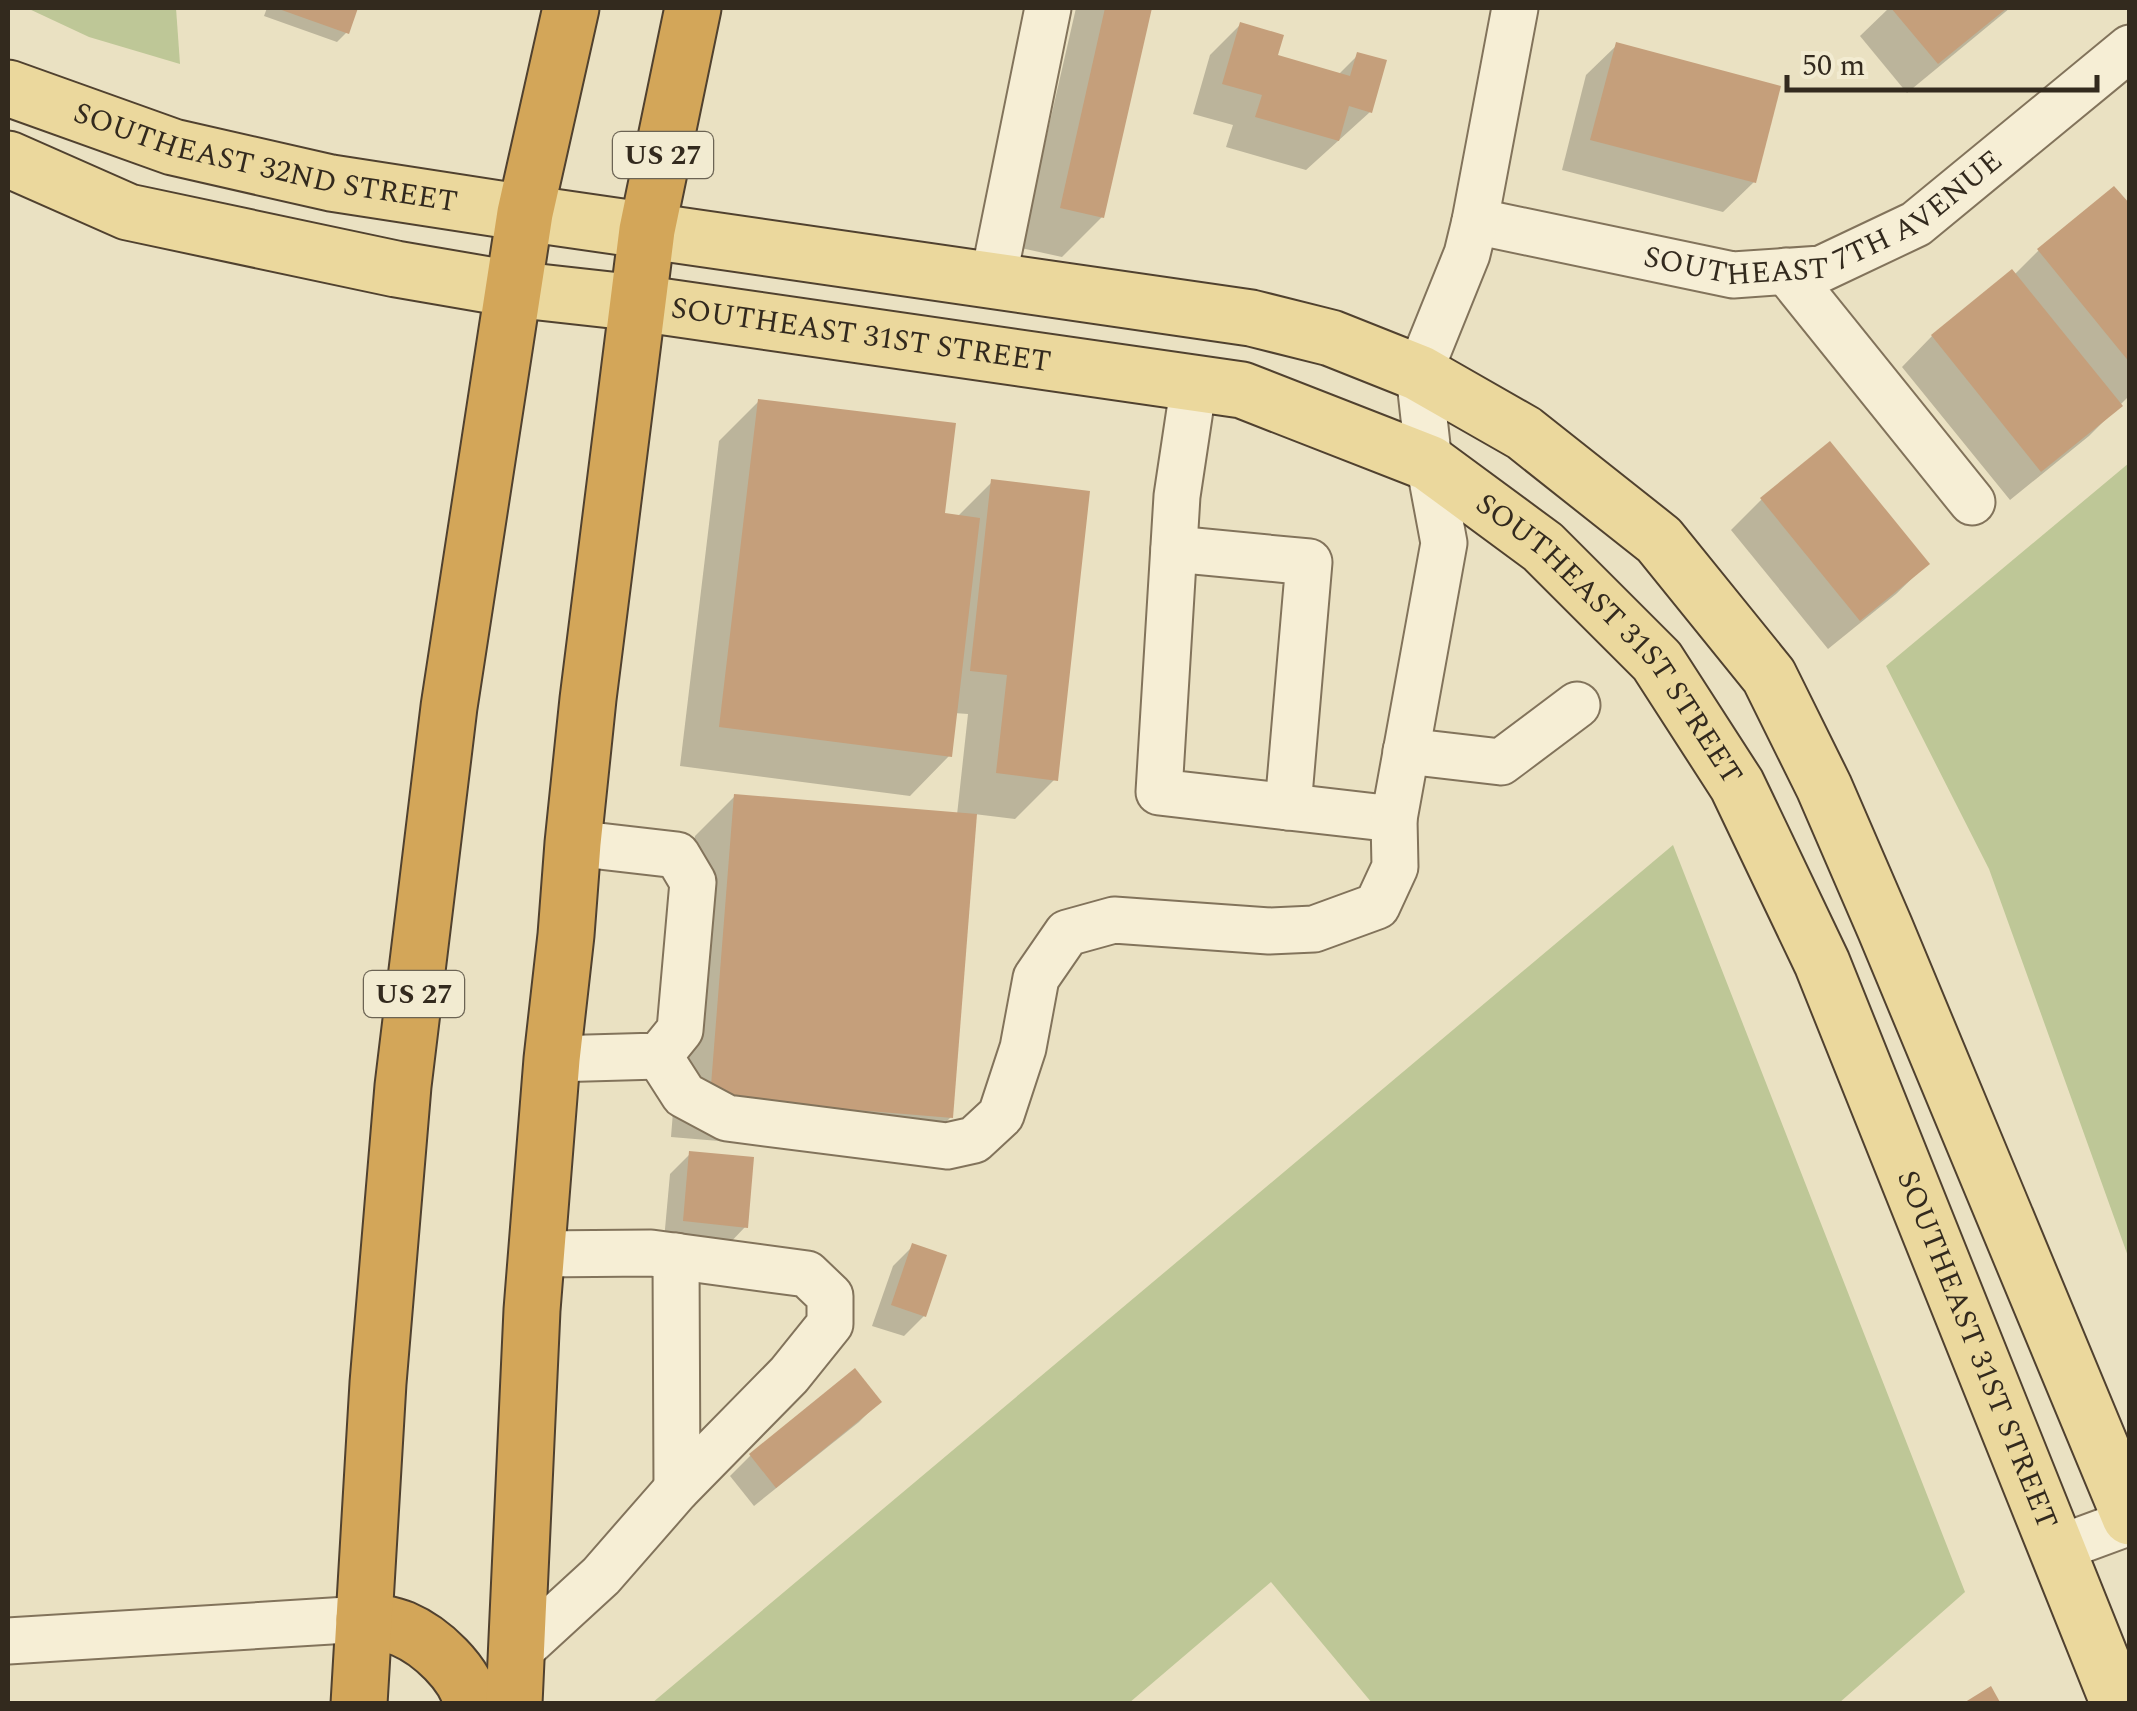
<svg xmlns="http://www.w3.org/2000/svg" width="2137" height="1711" font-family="Spectral,serif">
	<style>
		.green { fill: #bec797 }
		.shadow { fill: #0003 }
		.building { fill: #c59f7b }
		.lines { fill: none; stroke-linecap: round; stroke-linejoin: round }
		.minor-casing { stroke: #82735b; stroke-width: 49 }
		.major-casing { stroke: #50412f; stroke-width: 59 }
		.highway-casing { stroke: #50412f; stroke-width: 59 }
		.minor { stroke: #f6eed5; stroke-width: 45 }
		.major { stroke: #ebd89d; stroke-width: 55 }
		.highway { stroke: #d3a659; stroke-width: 55 }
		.labels { text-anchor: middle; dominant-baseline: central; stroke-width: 10; stroke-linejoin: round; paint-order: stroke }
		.shield { fill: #f2ebd1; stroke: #6c6454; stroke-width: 2.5 }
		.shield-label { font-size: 28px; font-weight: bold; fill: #332a1e }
		.street-label { font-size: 30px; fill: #332a1e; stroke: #f2ebd1 }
	</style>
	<rect width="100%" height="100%" fill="#eae1c2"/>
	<g class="green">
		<polygon points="27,8 176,8 180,64 89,37"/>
		<polygon points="2129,463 2129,1259 1989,869 1886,666"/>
		<polygon points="1673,845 1965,1592 1839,1703 1372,1703 1271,1582 1129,1703 652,1703"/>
	</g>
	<g class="shadow">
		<polygon points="267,8 355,8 346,33 337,42 264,16"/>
		<polygon points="1076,8 1149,8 1102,217 1062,257 1021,248"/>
		<polygon points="1889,8 2010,8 1907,93 1860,36"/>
		<polygon points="1240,25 1275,56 1338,75 1358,55 1370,112 1306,170 1226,147 1233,125 1193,114 1210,55"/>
		<polygon points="1617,45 1754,182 1723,212 1562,170 1586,75"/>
		<polygon points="2130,208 2130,395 2089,436 2010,500 1902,367 1932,336 2014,275 2039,250"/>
		<polygon points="759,401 942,515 957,517 992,482 1055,779 1015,819 974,814 951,1117 911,1157 671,1137 695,836 735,796 957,815 968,714 954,713 949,756 910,796 680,766 719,441"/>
		<polygon points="1762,499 1927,564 1896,594 1828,649 1731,530"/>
		<polygon points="690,1154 746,1226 726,1247 664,1240 670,1174"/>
		<polygon points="913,1246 924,1316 904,1336 872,1326 893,1266"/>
		<polygon points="854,1372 879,1402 859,1422 754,1506 730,1476 750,1456"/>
	</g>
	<g class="building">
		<polygon points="276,8 358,8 349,34"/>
		<polygon points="1105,8 1152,8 1104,218 1060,208"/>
		<polygon points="1891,8 2007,8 1938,64"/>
		<polygon points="1240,22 1284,35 1278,55 1350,76 1357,52 1387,60 1372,113 1349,106 1339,141 1255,117 1262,95 1222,84"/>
		<polygon points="1616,42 1781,86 1756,183 1590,140"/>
		<polygon points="2114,186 2130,204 2130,363 2037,249"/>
		<polygon points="2012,269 2123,406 2041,472 1931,335"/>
		<polygon points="758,399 956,423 945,513 980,518 952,757 719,727"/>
		<polygon points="1830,441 1930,564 1860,621 1760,498"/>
		<polygon points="991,479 1090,491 1058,781 996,773 1007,675 970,671"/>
		<polygon points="734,794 977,814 953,1118 710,1098"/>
		<polygon points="689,1151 754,1157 748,1228 683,1221"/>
		<polygon points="912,1243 947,1255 926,1317 891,1305"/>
		<polygon points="855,1368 882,1402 776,1488 749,1454"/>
		<polygon points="1991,1686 2001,1704 1962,1704"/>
	</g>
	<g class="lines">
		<defs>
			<g id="minor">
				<path id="s1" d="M1475,221L1733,275L1821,269L1916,224L2130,48"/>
				<polyline points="1786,271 1972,502"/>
				<polyline points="993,280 1048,8"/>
				<polyline points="1194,383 1177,496 1159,792 1394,819 1444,543 1429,463 1419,373 1467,254 1475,221 1515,8"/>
				<polyline points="1174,549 1309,562 1288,807"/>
				<polyline points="1406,751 1501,762 1577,705"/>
				<polyline points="659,1056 684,1095 727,1118 947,1146 974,1140 1001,1115 1023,1048 1036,978 1067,933 1114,920 1269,931 1314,929 1377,906 1395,867 1394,819"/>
				<polyline points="552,1059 659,1056 680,1030 693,882 677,855 573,843"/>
				<polyline points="676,1256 677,1489"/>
				<polyline points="2057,1549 2130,1522"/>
				<polyline points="8,1641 364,1619"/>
				<polyline points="516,1654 601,1576 677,1489 789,1375 830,1324 830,1296 807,1274 651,1253 537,1254"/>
			</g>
			<g id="major">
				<path id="s2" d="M8,88L173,147L331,183L525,213L1251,318L1331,338L1419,373L1524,433L1659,540L1769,676L1824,787L1885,928L2130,1517"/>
				<path id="s3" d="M8,159L128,212L396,269L512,289L638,303L1242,390L1429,463L1543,547L1657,661L1737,785L1822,963L2119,1704"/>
			</g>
			<g id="highway">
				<path d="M364,1619C377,1623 391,1624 403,1629C431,1641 466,1673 472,1704"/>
				<polyline points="359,1704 378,1383 403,1086 449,707 525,213 571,8"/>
				<polyline points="514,1704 532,1310 552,1059 566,935 573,843 588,699 647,230 693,8"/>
			</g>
		</defs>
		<use href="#minor" class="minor-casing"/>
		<use href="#major" class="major-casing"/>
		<use href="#highway" class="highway-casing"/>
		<use href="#minor" class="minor"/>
		<use href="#major" class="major"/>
		<use href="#highway" class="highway"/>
	</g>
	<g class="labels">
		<g class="shield">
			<rect x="613" y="132" width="100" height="46" rx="8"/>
			<rect x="364" y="971" width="100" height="46" rx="8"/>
		</g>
		<g class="shield-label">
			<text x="663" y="155">US 27</text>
			<text x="414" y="994">US 27</text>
		</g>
		<g class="street-label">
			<text stroke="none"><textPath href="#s2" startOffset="268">SOUTHEAST 32ND STREET</textPath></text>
			<text stroke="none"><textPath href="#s1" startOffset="368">SOUTHEAST 7TH AVENUE</textPath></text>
			<text stroke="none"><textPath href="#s3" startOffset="875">SOUTHEAST 31ST STREET</textPath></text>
			<text stroke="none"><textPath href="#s3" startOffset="1715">SOUTHEAST 31ST STREET</textPath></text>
			<text stroke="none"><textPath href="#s3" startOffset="2525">SOUTHEAST 31ST STREET</textPath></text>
		</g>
	</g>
	<rect width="2137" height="1711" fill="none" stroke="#332a1e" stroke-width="20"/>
	<path d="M1787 75v15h310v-15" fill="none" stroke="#332a1e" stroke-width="5"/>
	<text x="1802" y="75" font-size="30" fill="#332a1e" stroke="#f2ebd1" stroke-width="8" paint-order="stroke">50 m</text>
</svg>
